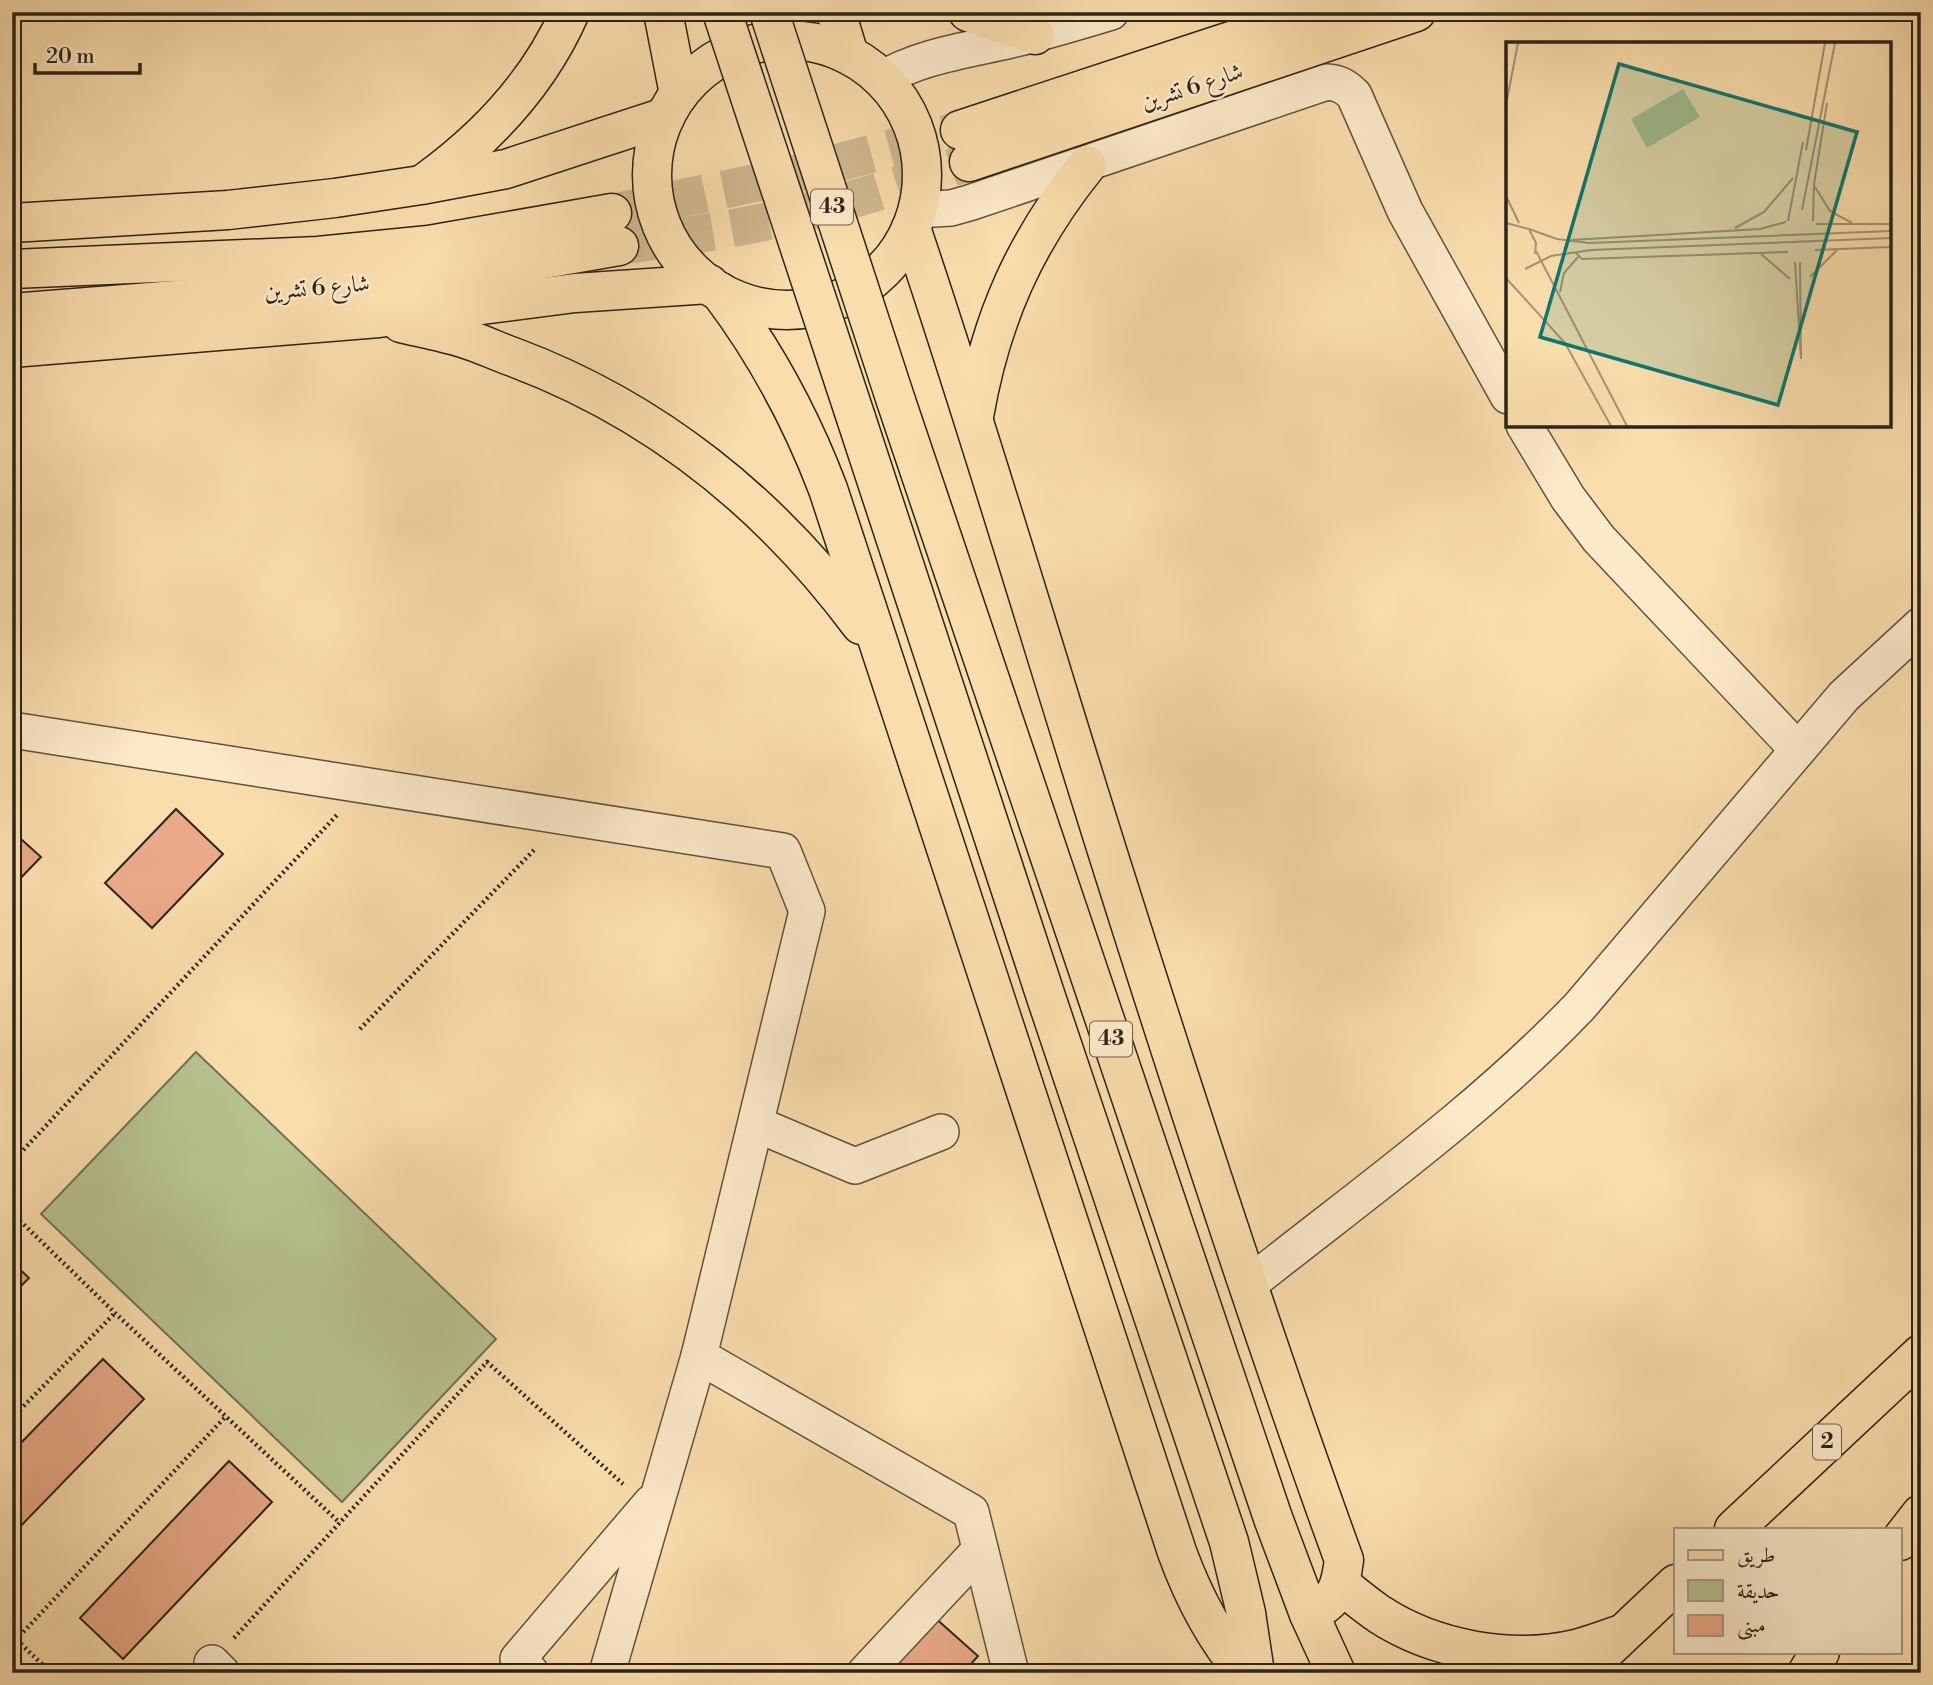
<svg xmlns="http://www.w3.org/2000/svg" width="1933" height="1685" font-family="'Libre Bodoni',Amiri,serif">
	<style>
		.green { fill: #b7c28f; stroke: #727254; stroke-width: 2 }
		.building { fill: #eaa988; stroke: #2c2319; stroke-width: 2 }
		.lines { fill: none; stroke-linecap: round; stroke-linejoin: round }
		.primary-tunnel { stroke: #d1b88f; stroke-width: 38; stroke-dasharray: 38 19; stroke-linecap: butt }
		.street-casing { stroke: #60523e; stroke-width: 38 }
		.primary-casing { stroke: #2c2319; stroke-width: 41 }
		.path { stroke: #2c2319; stroke-width: 4.5; stroke-dasharray: 2 3.5; stroke-linecap: butt }
		.street { stroke: #fce9ca; stroke-width: 35 }
		.primary { stroke: #faddad; stroke-width: 38 }
		.primary-bridge-casing { stroke: #2c2319; stroke-width: 41; stroke-linecap: butt }
		.primary-bridge { stroke: #faddad; stroke-width: 38 }
		.labels { text-anchor: middle; dominant-baseline: central; stroke-width: 5; stroke-linejoin: round; paint-order: stroke }
		.shield { fill: #fce9ca; stroke: #6a5e4e; stroke-width: 2 }
		.shield-label { font-size: 21px; font-weight: bold; fill: #2c2319 }
		.street-label { font-size: 23px; fill: #2c2319; stroke: #fce9ca }
		.inset-road { fill: none; stroke: #a89372; stroke-width: 2 }
		.view { fill: #0f766e; fill-opacity: 0.15; stroke: #0f766e; stroke-width: 3.5 }
		.inset-edge { fill: none; stroke: #2c2319; stroke-width: 3.5 }
	</style>
	<rect width="100%" height="100%" fill="#faddad"/>
	<filter id="stains"><feTurbulence type="fractalNoise" baseFrequency=".00286" numOctaves="4"/><feColorMatrix values="0 0 0 0 .2 0 0 0 0 .09 0 0 0 0 .02 0 0 0 .5 -.17"/></filter>
	<radialGradient id="worn" r=".72"><stop offset=".6" stop-color="#630" stop-opacity="0"/><stop offset="1" stop-color="#630" stop-opacity=".3"/></radialGradient>
	<polygon class="green" points="196,1052 496,1339 342,1502 41,1214"/>
	<g class="building">
		<polygon points="176,809 223,854 152,928 105,883"/>
		<polygon points="12,831 41,857 12,887"/>
		<polygon points="12,1262 29,1278 12,1295"/>
		<polygon points="103,1359 144,1399 12,1535 12,1452"/>
		<polygon points="229,1461 272,1502 123,1659 80,1618"/>
		<polygon points="933,1616 978,1656 963,1673 882,1673"/>
	</g>
	<g class="lines">
		<g class="primary-tunnel">
			<polyline points="612,213 788,176 960,130"/>
			<path d="M619,246C679,237 740,229 799,214C857,199 913,181 969,162"/>
		</g>
		<defs>
			<g id="street">
				<path d="M882,79C921,56 968,50 1011,40C1045,32 1078,22 1111,12"/>
				<path d="M917,210L951,208L969,203L1327,82C1339,83 1345,86 1354,95L1405,211L1508,396"/>
				<polyline points="1524,425 1568,498 1599,539 1798,750"/>
				<polyline points="12,730 783,851 807,911 699,1356 607,1673"/>
				<polyline points="756,1124 855,1166 941,1132"/>
				<path d="M1248,1285C1361,1195 1480,1111 1580,1006L1844,696L1921,625"/>
				<polyline points="699,1356 971,1512 1011,1673"/>
				<polyline points="212,1663 222,1673"/>
				<polyline points="531,1673 518,1659 651,1503"/>
				<polyline points="865,1673 980,1550"/>
			</g>
			<g id="primary">
				<polyline points="663,12 679,94"/>
				<polyline points="836,12 849,55"/>
				<polyline points="968,12 1035,35"/>
				<circle cx="787" cy="175" r="135"/>
				<polyline points="960,130 1319,12"/>
				<polyline points="969,162 1416,12"/>
				<path d="M426,182C488,137 539,83 570,12"/>
				<polyline points="12,223 228,210 335,198 421,185 506,169 665,117"/>
				<path d="M911,228C984,444 1047,662 1116,879C1188,1107 1262,1335 1344,1560C1340,1589 1337,1600 1309,1614"/>
				<polyline points="12,269 318,256 429,245 612,213"/>
				<path d="M720,292C766,353 801,418 828,489L1177,1552C1193,1596 1214,1637 1245,1673"/>
				<polyline points="12,313 353,286 451,275 619,246"/>
				<path d="M401,323C422,328 443,332 463,338C480,343 496,351 513,357C655,410 771,504 861,625"/>
				<polyline points="12,348 379,318 575,293 709,284"/>
				<polyline points="896,401 1273,1518 1309,1614 1336,1673"/>
				<path d="M974,416C991,318 1025,242 1087,165"/>
				<polyline points="856,418 1046,997 1229,1542 1246,1613 1255,1673"/>
				<polyline points="1734,1529 1921,1354"/>
				<polyline points="1900,1541 1921,1514"/>
				<path d="M1341,1585C1353,1594 1366,1605 1379,1614C1434,1650 1512,1664 1576,1649C1591,1645 1607,1639 1622,1634"/>
				<polyline points="1604,1652 1676,1584"/>
				<polyline points="1807,1673 1820,1652"/>
			</g>
		</defs>
		<use href="#street" class="street-casing"/>
		<use href="#primary" class="primary-casing"/>
		<g class="path">
			<polyline points="360,1029 535,849"/>
			<polyline points="12,1162 337,815"/>
			<polyline points="12,1213 115,1313 340,1523"/>
			<polyline points="12,1418 115,1313"/>
			<polyline points="234,1638 487,1362 623,1484"/>
			<polyline points="17,1640 51,1673"/>
			<polyline points="12,1644 226,1416"/>
		</g>
		<use href="#street" class="street"/>
		<use href="#primary" class="primary"/>
		<defs>
			<g id="primary-bridge">
				<polyline points="722,12 856,418"/>
				<polyline points="769,12 896,401"/>
			</g>
		</defs>
		<use href="#primary-bridge" class="primary-bridge-casing"/>
		<use href="#primary-bridge" class="primary-bridge"/>
	</g>
	<g class="labels">
		<g class="shield">
			<rect x="811" y="189.5" width="42" height="35" rx="5"/>
			<rect x="1090" y="1021.5" width="42" height="35" rx="5"/>
			<rect x="1813" y="1424.5" width="28" height="35" rx="5"/>
		</g>
		<g class="shield-label">
			<text x="832" y="207">43</text>
			<text x="1111" y="1039">43</text>
			<text x="1827" y="1442">2</text>
		</g>
		<g class="street-label">
			<text transform="translate(1192 87) rotate(-18)">شارع 6 تشرين</text>
			<text transform="translate(317 288) rotate(-5)">شارع 6 تشرين</text>
		</g>
	</g>
	<g transform="translate(1506 42)">
		<rect width="385" height="385" fill="#faddad"/>
		<path d="M177,47L194,75L141,106L125,77Z" fill="#b7c28f"/>
		<path class="inset-road" d="M0,63L12,1M300,108L319,1M309,145L324,169L346,181M0,154L13,181M296,168L329,1M282,179L297,100M307,179L308,142L321,61M0,181L23,187L30,201L29,212M310,182H385M229,186L258,170L287,136M23,187L51,197L83,201L385,189M65,198L254,187L280,180M309,208L385,205M30,209L121,384M69,210L76,217L282,210M255,212L284,237M289,220L295,317L294,220M19,227L45,214L85,208L385,196M304,235L331,208M0,236L59,301L105,384M54,250L58,231L72,215"/>
		<path class="view" d="M113,22L351,90L272,363L34,295Z"/>
		<rect width="385" height="385" class="inset-edge"/>
	</g>
	<rect width="1933" height="1685" fill="none" stroke="#faddad" stroke-width="42"/>
	<rect x="14" y="14" width="1905" height="1657" fill="none" stroke="#2c2319" stroke-width="3.5"/>
	<rect x="21" y="21" width="1891" height="1643" fill="none" stroke="#2c2319" stroke-width="2"/>
	<rect x="1674" y="1528" width="228" height="126" fill="#fce9ca" stroke="#a99a83" stroke-width="2"/>
	<rect x="1688" y="1550" width="35" height="10" fill="#faddad" stroke="#a99a83" stroke-width="2"/>
	<text x="1737" y="1562" font-size="21" fill="#2c2319">طريق</text>
	<rect x="1688" y="1580" width="35" height="21" fill="#b7c28f" stroke="#a99a83" stroke-width="2"/>
	<text x="1737" y="1598" font-size="21" fill="#2c2319">حديقة</text>
	<rect x="1688" y="1615" width="35" height="21" fill="#eaa988" stroke="#a99a83" stroke-width="2"/>
	<text x="1737" y="1632" font-size="21" fill="#2c2319">مبنى</text>
	<path d="M35 63v10h105v-10" fill="none" stroke="#2c2319" stroke-width="3.5"/>
	<text x="46" y="63" font-size="21" fill="#2c2319" stroke="#fce9ca" stroke-width="5" paint-order="stroke">20 m</text>
	<rect width="100%" height="100%" filter="url(#stains)"/>
	<rect width="100%" height="100%" fill="url(#worn)"/>
</svg>
